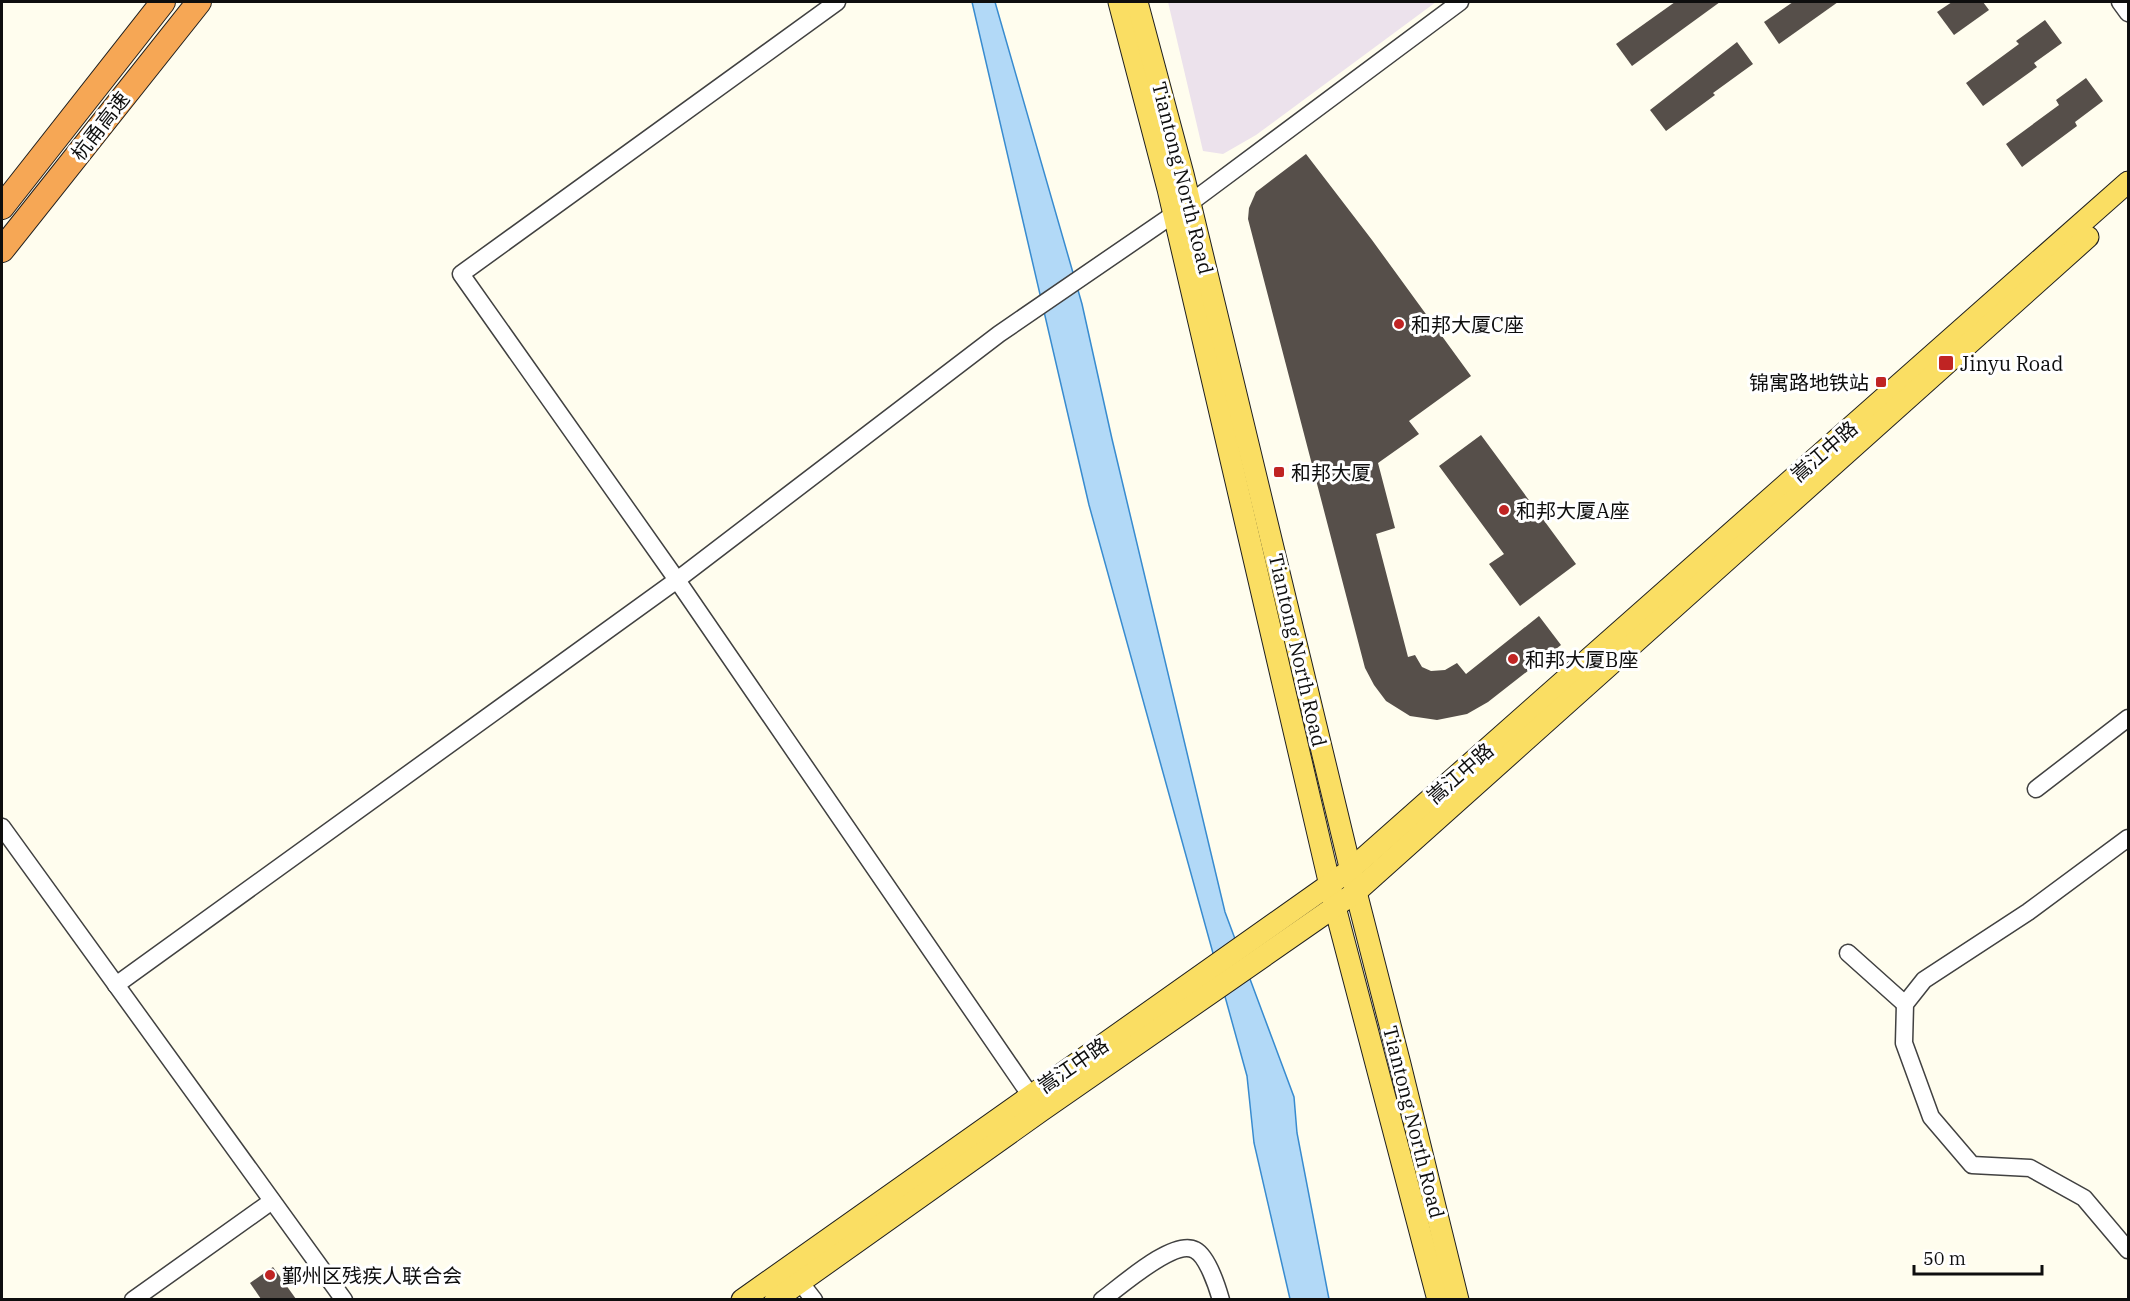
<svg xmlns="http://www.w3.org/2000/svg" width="2130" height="1301" font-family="'IBM Plex Serif','Noto Sans SC',serif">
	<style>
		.industrial { fill: #ece2ec }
		.water { fill: #b2d9f7; stroke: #388bcf; stroke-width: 1.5 }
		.building { fill: #564f4a }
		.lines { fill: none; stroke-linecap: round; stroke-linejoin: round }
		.minor-casing { stroke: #414141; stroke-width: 19 }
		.major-casing { stroke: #1f1f1f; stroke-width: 23 }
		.highway-casing { stroke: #1f1f1f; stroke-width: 26 }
		.minor { stroke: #fff; stroke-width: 16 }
		.major { stroke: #fade63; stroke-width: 21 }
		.highway { stroke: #f6a755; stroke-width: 24 }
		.poi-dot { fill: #c02423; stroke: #fff; stroke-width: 2 }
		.labels { text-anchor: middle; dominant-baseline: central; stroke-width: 6; stroke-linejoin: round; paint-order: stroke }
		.street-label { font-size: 20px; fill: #0e0e0e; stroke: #fff }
		.poi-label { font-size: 20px; fill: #0e0e0e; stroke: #fff; text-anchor: start }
	</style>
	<rect width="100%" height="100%" fill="#fffdee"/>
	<polygon class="industrial" points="1168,2 1436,2 1256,135 1223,154 1203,151"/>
	<polygon class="water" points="972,2 995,2 1082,304 1112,439 1225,912 1294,1097 1297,1133 1329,1299 1290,1299 1254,1143 1247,1076 1089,505"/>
	<g class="building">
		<polygon points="1675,2 1720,2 1632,66 1616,44"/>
		<polygon points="1793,2 1838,2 1779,44 1764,22"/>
		<polygon points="1952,2 1983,2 1989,10 1954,35 1937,12"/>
		<polygon points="2045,20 2062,43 2034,63 2037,67 1983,106 1966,83 2019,44 2016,41"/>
		<polygon points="1737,42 1753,64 1713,93 1715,95 1666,131 1650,110"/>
		<polygon points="2086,78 2103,101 2075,122 2077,126 2022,167 2006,144 2059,105 2056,100"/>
		<polygon points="1306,154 1372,240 1471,376 1409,421 1419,434 1378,463 1395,528 1376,534 1408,657 1415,655 1422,667 1431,671 1445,670 1457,663 1466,674 1539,616 1561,645 1488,702 1467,714 1437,720 1410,716 1386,701 1374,685 1365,668 1248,219 1249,208 1256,192"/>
		<polygon points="1481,435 1576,564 1520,606 1489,564 1504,554 1439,466"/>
		<polygon points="273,1267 296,1299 261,1299 250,1283"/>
	</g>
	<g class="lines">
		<defs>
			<g id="minor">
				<polyline points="837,2 461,274 677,580 1037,1105"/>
				<polyline points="2120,2 2128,13"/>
				<polyline points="2036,789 2128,718"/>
				<polyline points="2,827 344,1300"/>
				<polyline points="2128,838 2028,912 1924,980 1905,1004 1904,1043 1931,1117 1972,1165 2030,1168 2084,1198 2128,1250"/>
				<polyline points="1848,953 1905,1004"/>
				<polyline points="116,985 677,580 999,334 1190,203 1460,2"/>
				<polyline points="800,1282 814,1300"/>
				<polyline points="133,1300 272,1201"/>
				<path d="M1102,1300C1120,1287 1174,1238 1195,1250C1207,1256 1217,1286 1221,1300"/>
			</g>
			<g id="major">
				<polyline points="1119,2 1168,189 1335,907 1438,1300"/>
				<polyline points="1137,2 1183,174 1356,892 1400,1064 1458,1300"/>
				<polyline points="742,1300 1350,870 2128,182"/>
				<polyline points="775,1300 1041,1111 1356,892 2088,237"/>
			</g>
			<g id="highway">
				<polyline points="2,207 163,2"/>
				<polyline points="2,250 199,2"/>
			</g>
		</defs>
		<use href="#minor" class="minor-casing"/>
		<use href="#major" class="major-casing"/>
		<use href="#highway" class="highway-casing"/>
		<use href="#minor" class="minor"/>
		<use href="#major" class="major"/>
		<use href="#highway" class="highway"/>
	</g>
	<g class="poi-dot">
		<circle cx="1399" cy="324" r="6"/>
		<rect x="1938" y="355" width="16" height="16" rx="3"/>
		<rect x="1875" y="376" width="12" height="12" rx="3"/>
		<rect x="1273" y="466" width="12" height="12" rx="3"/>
		<circle cx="1504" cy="510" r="6"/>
		<circle cx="1513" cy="659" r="6"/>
		<circle cx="270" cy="1275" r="6"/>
	</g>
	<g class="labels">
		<g class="street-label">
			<text transform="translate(100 126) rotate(-52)">杭甬高速</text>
			<text transform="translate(1183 178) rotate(76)">Tiantong North Road</text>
			<text transform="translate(1824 451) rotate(-41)">嵩江中路</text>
			<text transform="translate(1298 650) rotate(77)">Tiantong North Road</text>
			<text transform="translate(1460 773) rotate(-41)">嵩江中路</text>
			<text transform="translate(1073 1065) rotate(-35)">嵩江中路</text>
			<text transform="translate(1414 1122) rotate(76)">Tiantong North Road</text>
		</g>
		<g class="poi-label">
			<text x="1411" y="324">和邦大厦C座</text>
			<text x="1960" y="363">Jinyu Road</text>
			<text x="1869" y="382" text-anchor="end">锦寓路地铁站</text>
			<text x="1291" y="472">和邦大厦</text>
			<text x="1516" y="510">和邦大厦A座</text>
			<text x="1525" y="659">和邦大厦B座</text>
			<text x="282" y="1275">鄞州区残疾人联合会</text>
		</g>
	</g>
	<rect width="2130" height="1301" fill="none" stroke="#0e0e0e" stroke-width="6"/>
	<path d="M1914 1265v9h128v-9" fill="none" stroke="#0e0e0e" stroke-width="3"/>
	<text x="1923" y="1265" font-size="18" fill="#0e0e0e" stroke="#ffffff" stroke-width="4.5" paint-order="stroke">50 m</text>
</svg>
